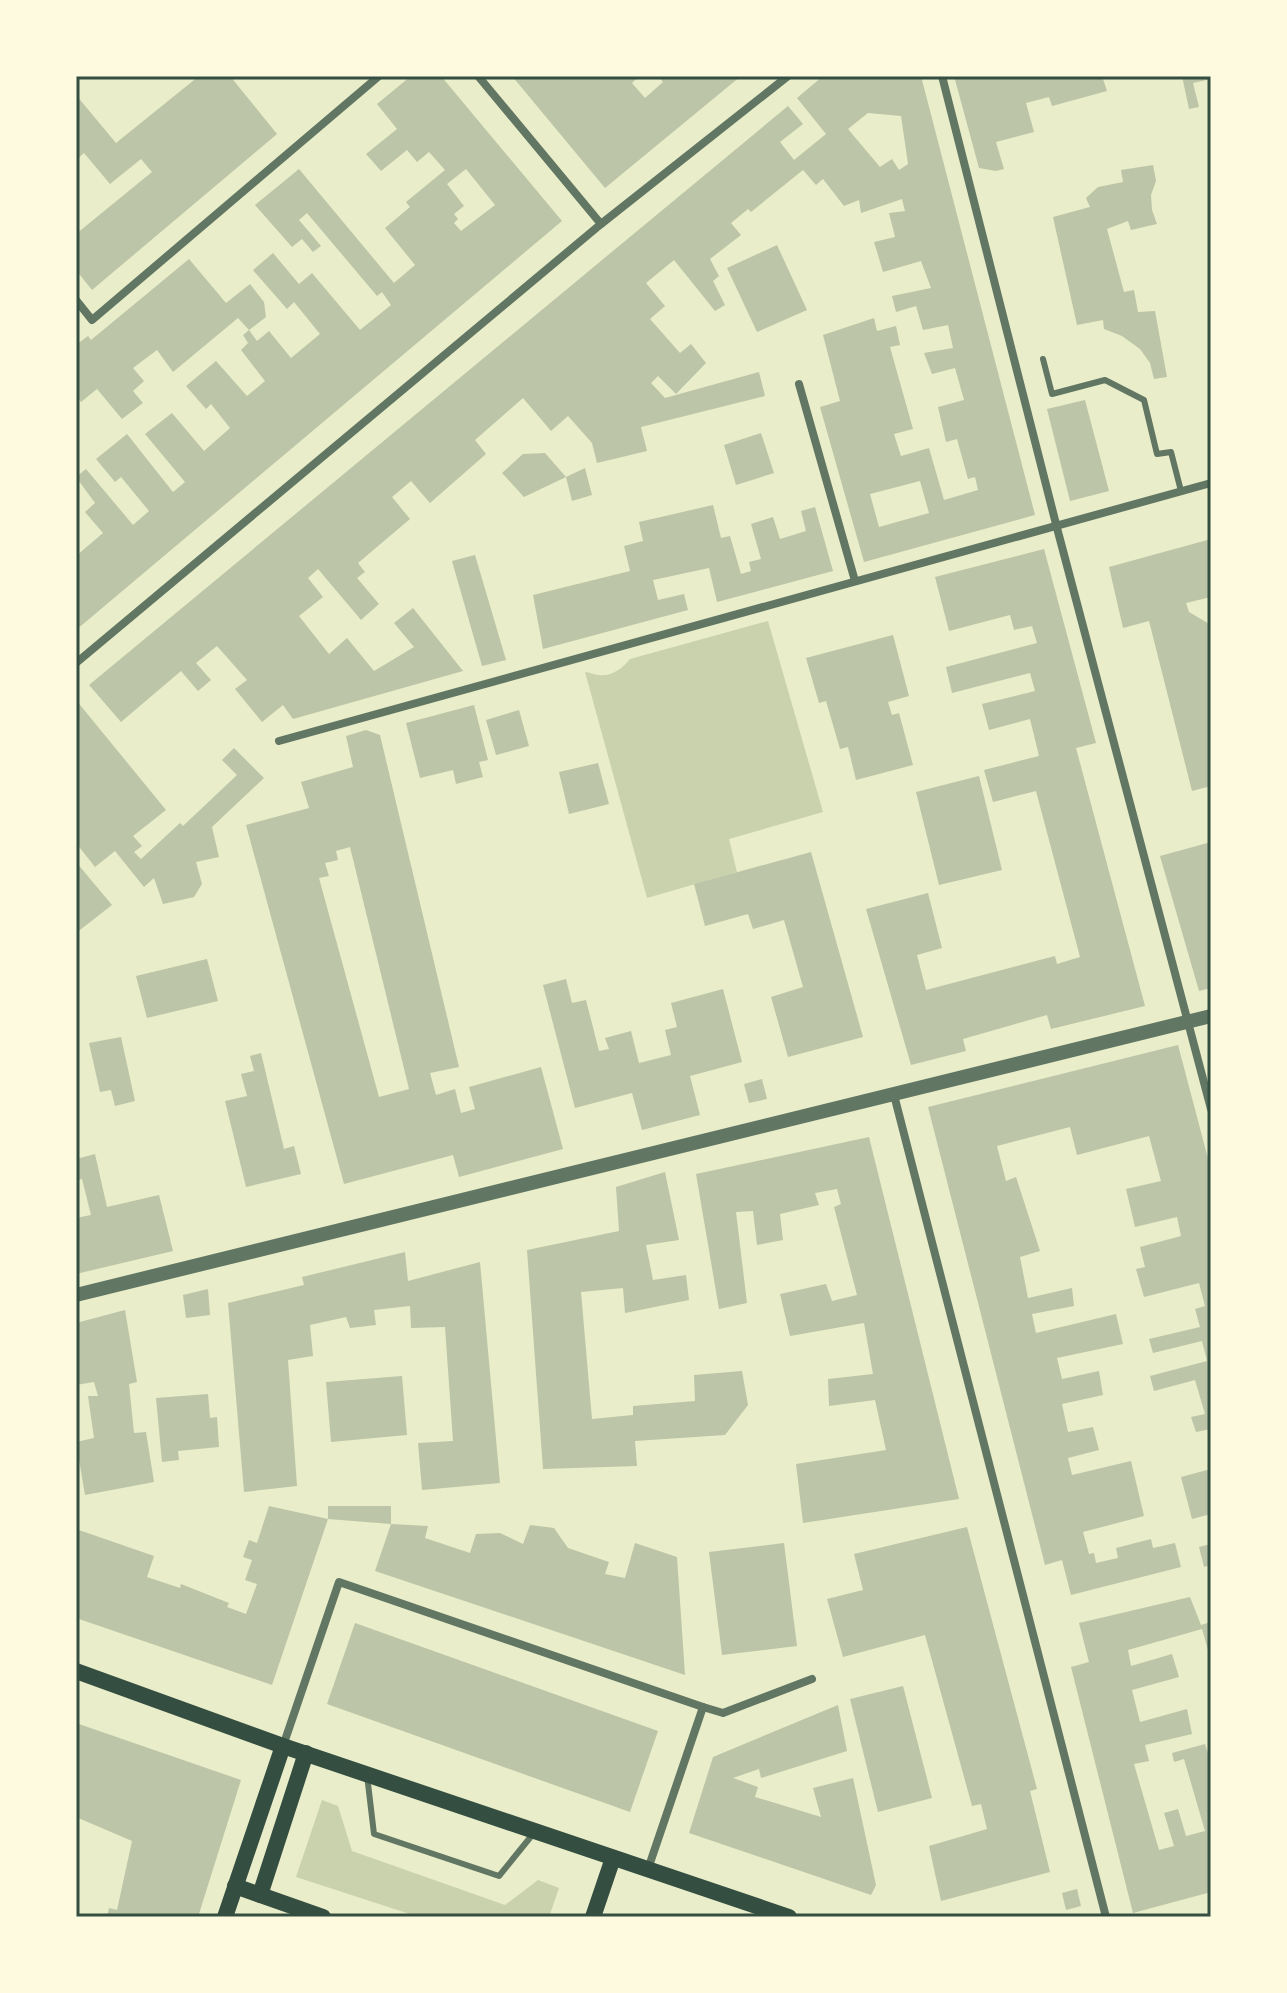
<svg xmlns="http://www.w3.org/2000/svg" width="1287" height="1993" font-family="Inter,sans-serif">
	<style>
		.green { fill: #cad2ad }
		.building { fill: #bcc5a7; fill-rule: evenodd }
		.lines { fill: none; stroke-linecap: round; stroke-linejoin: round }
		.service { stroke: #617663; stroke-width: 6 }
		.minor { stroke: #617663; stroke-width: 8 }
		.tertiary { stroke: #617663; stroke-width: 14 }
		.secondary { stroke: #344e41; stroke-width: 16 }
		.neatline { fill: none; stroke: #344e41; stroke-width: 3 }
	</style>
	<rect width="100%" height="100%" fill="#e9edc9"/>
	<g class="green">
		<path d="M768,621L823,812L729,839L737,872L647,898L585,672C590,672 594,675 599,675C611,677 623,668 630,659Z"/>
		<polygon points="322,1800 338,1806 352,1851 505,1905 538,1880 559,1888 549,1917 419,1917 296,1877"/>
	</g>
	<g class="building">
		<polygon points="199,76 230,76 277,134 92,290 76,270 76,234 152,172 141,159 110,184 84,153 76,160 76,95 116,143"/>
		<path d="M411,76H441L562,221L76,630V556L103,533L85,512L95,503L76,477L86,469L133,525L149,511L121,477L115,482L96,459L127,434L173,492L185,482L145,434L172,413L204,451L230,428L211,404L206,409L186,386L216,361L247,396L265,381L241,350L248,343L243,335L249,330L257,341L269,331L291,358L320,334L294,302L287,309L253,270L273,253L299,284L312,273L360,330L391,305L382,292L377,296L307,213L299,220L321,246L313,252L302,239L292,247L255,205L299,169L394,283L415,265L385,228L410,207L406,202L445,170L429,152L417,162L407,150L381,171L366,154L397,129L377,104ZM466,169L495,205L461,231L454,223L458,219L454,214L464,206L447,184Z"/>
		<polygon points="512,76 636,76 637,78 632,83 645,98 663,82 658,76 741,76 605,188"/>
		<path d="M823,76H921L1035,515L864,562L820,407L840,401L823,335L874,318L877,331L896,326L900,345L890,347L913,429L894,434L901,456L929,448L944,500L978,490L975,477L968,479L957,439L946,442L938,407L964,400L955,368L932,374L924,353L953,348L948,325L923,330L916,306L896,312L892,296L931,288L921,261L883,272L878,255L874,242L895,237L889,213L905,211L902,199L861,213L859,200L844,206L823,179L816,185L803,170L751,212L748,209L731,223L741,235L710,259L719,276L713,281L725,305L715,311L674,260L646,283L665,306L650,319L680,353L691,344L706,363L676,394L658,376L651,383L665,398L759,372L765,396L641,427L647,451L597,463L592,443L568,416L551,431L523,398L475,440L486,454L430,503L411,481L392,497L410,519L358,563L365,572L357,578L379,604L361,620L318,569L308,578L323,597L299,616L329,654L347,638L374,671L414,647L394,623L413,608L463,671L293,719L283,705L262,722L235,689L247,680L217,646L196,663L211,680L198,691L181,671L121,722L89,685L788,106L803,124L780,142L794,160L826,134L797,98ZM868,113L901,116L908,164L899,170L892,159L880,167L848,129ZM920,481L929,513L879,527L870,494Z"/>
		<polygon points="954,76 1102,76 1107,91 1052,106 1049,97 1026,103 1034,132 996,142 1004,169 996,171 979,168"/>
		<polygon points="1182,76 1211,76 1211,79 1193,83 1199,107 1189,109"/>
		<polygon points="1153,165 1156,181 1151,195 1152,210 1157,224 1131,230 1128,221 1107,229 1124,292 1134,290 1138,312 1155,311 1167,377 1154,379 1150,363 1140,349 1122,336 1104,329 1103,320 1077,325 1053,217 1090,207 1086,198 1098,187 1123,182 1121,170"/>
		<polygon points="777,245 807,310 757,332 727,268"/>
		<polygon points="189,259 226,303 250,284 264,302 266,317 249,330 238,318 173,372 157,350 133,368 144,381 133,391 143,403 122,419 97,389 81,402 76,395 76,345 88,336 91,340"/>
		<polygon points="1085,400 1109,491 1070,501 1047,409"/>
		<polygon points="761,433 774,473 736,485 724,445"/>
		<polygon points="545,453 566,477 524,497 502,473 523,454"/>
		<polygon points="585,468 592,495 572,501 566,477"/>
		<polygon points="713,505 721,538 730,536 741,574 751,571 749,562 761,559 751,524 773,517 780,539 806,531 801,511 815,507 833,571 717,602 709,568 653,580 658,600 684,594 688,610 543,649 533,595 630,571 624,546 643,541 639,522"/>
		<polygon points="1211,539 1211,597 1186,603 1189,612 1211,625 1211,786 1192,791 1149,621 1123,628 1109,567"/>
		<polygon points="1044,549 1096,743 1076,748 1145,1006 1051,1029 1047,1015 963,1039 966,1051 911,1065 866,909 928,893 942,948 917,955 926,990 1055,956 1057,964 1080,957 1036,791 993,802 984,770 1039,756 1030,719 989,730 982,704 1035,691 1030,673 952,693 946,667 1037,643 1032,626 1014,630 1010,615 949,631 935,577"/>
		<polygon points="475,555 506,660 482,666 452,561"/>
		<polygon points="893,635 909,696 888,702 892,715 899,713 913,765 856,780 848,747 840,749 826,701 819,703 806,658"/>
		<polygon points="76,700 166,810 133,836 142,846 134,852 141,859 180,823 183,826 237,775 222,760 234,748 264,778 212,827 219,857 196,862 202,884 194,897 163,904 154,878 144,887 115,851 95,867 76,843"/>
		<polygon points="474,705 488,760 479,762 483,777 456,784 453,770 420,778 406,723"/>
		<polygon points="519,710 529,746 496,755 486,720"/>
		<path d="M366,730L380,735L459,1067L430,1073L436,1095L455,1089L461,1113L475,1109L469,1087L541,1067L563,1149L459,1177L453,1155L344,1184L246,825L309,808L301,782L353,767L346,736ZM350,847L409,1089L379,1097L319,878L329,876L325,863L338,860L336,851Z"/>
		<polygon points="598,763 609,804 569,814 559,772"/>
		<polygon points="979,776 1002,870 939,885 916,792"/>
		<polygon points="1211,842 1211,988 1199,991 1160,856"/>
		<polygon points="811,852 863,1037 788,1057 771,997 803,987 784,920 753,929 748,914 705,926 694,884"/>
		<polygon points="76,862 112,905 76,933"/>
		<polygon points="207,959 218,1001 147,1018 136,976"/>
		<polygon points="566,979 572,1003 586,1000 599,1051 609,1049 605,1038 631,1031 639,1063 671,1055 665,1030 677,1027 671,1003 723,989 742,1062 690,1076 700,1115 642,1130 632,1093 575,1108 543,985"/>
		<polygon points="121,1037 135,1101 115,1106 111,1090 100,1092 89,1043"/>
		<polygon points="1178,1045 1211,1170 1211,1429 1196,1432 1191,1417 1205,1414 1195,1380 1154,1391 1150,1376 1207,1361 1202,1341 1153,1353 1149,1339 1200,1327 1195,1309 1205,1306 1199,1283 1144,1297 1136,1269 1145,1267 1140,1247 1181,1236 1177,1217 1135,1227 1126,1189 1161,1181 1149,1136 1077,1155 1070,1127 997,1146 1006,1181 1016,1177 1040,1251 1020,1257 1028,1298 1072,1288 1074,1306 1032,1314 1036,1333 1116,1314 1123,1344 1057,1358 1062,1379 1099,1371 1103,1395 1062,1404 1068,1432 1093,1427 1099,1450 1068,1458 1072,1475 1131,1461 1144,1516 1083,1532 1089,1554 1094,1553 1096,1563 1118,1558 1116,1548 1151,1539 1153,1548 1175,1543 1181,1567 1071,1595 1062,1560 1045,1565 928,1107"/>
		<polygon points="261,1053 284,1149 294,1146 301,1174 246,1187 225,1101 247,1096 241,1074 254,1071 250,1056"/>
		<polygon points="762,1079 767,1099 749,1103 744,1084"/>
		<polygon points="869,1137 959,1499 803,1523 796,1464 886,1450 875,1400 829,1406 828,1379 873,1374 864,1323 790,1336 780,1294 826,1284 832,1301 857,1295 834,1207 841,1204 837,1189 815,1193 819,1205 780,1214 783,1240 757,1245 753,1211 736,1212 747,1303 719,1309 696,1174"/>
		<polygon points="95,1154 107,1207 159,1195 173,1251 76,1274 76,1218 91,1215 82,1179 76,1181 76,1159"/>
		<polygon points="665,1172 679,1240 646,1245 653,1280 686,1275 689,1300 625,1313 623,1288 581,1292 592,1419 633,1415 633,1406 695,1401 694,1375 742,1371 748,1405 725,1435 635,1441 637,1466 543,1469 527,1250 619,1231 616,1187"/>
		<polygon points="405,1252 408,1281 480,1262 500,1483 422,1490 418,1443 453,1441 445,1327 411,1328 410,1306 374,1310 376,1325 350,1328 346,1317 310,1325 313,1356 288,1360 297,1486 244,1492 228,1303 304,1285 302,1277"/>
		<polygon points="208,1289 210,1315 186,1318 183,1295"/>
		<polygon points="125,1310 137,1382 129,1384 134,1433 146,1432 154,1482 85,1495 76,1442 94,1438 88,1396 98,1396 94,1382 76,1385 76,1323"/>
		<polygon points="402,1376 407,1435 331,1442 326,1382"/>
		<polygon points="208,1394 210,1418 217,1417 219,1447 178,1451 179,1460 162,1462 156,1398"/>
		<polygon points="1211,1469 1211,1514 1192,1519 1181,1477"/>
		<polygon points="269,1506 328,1519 328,1506 391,1506 391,1524 328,1519 272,1685 76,1618 76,1529 154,1556 147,1577 180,1588 181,1584 229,1603 227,1607 246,1614 257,1584 245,1580 252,1560 243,1557 249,1540 257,1543"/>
		<polygon points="391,1524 428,1526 425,1538 470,1553 476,1534 500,1533 523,1544 530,1525 554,1528 568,1548 609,1562 605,1574 625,1578 635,1543 677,1557 685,1675 375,1571"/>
		<polygon points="967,1527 1037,1789 1030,1791 1050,1872 941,1901 929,1846 987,1829 981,1804 972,1806 925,1635 843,1657 827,1599 863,1590 854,1554"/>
		<polygon points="784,1543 797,1646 722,1655 709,1552"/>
		<polygon points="1211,1544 1211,1565 1204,1567 1199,1547"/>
		<polygon points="1190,1597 1201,1625 1211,1622 1211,1649 1208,1650 1202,1629 1128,1650 1131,1666 1172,1654 1179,1677 1132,1690 1140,1722 1187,1709 1192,1734 1145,1745 1149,1761 1134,1764 1159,1850 1174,1846 1164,1813 1178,1809 1186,1836 1205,1831 1184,1759 1174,1762 1172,1753 1205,1744 1211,1764 1211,1892 1133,1913 1071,1667 1089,1662 1079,1623"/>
		<polygon points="355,1623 658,1731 630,1812 327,1704"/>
		<polygon points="903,1686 932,1798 878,1812 850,1699"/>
		<polygon points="838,1705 847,1751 761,1778 759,1769 733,1778 758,1787 755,1797 821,1817 813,1788 853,1778 876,1885 871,1895 689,1833 713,1757"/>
		<polygon points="76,1723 241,1780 198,1917 107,1917 109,1908 117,1910 132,1841 76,1817"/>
		<polygon points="1077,1889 1081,1906 1066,1910 1062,1893"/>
	</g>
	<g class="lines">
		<g class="service">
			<polyline points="1043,359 1052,394 1105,380 1144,400 1157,454 1171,452 1181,491"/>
			<polyline points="367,1775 374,1834 499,1876 533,1834"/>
		</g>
		<g class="minor">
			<polyline points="478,76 601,224"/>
			<polyline points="942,76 1057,528 1211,1109"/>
			<polyline points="76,300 92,320 379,76"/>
			<polyline points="799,384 855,581"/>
			<polyline points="76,663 601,224 788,76"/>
			<polyline points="279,741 1211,483"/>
			<polyline points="894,1095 1106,1917"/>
			<polyline points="703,1707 723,1713 812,1679"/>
			<polyline points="283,1746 339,1582 703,1707 648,1869"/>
		</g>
		<polyline class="tertiary" points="76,1295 1211,1016"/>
		<g class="secondary">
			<polyline points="76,1671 283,1746 789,1917"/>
			<polyline points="235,1886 323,1917"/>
			<polyline points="260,1895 306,1753"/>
			<polyline points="225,1917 283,1746"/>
			<polyline points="593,1917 613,1858"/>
		</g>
	</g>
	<rect width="1287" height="1993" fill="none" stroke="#fefae0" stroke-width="156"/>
	<rect x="78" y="78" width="1131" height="1837" class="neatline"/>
</svg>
